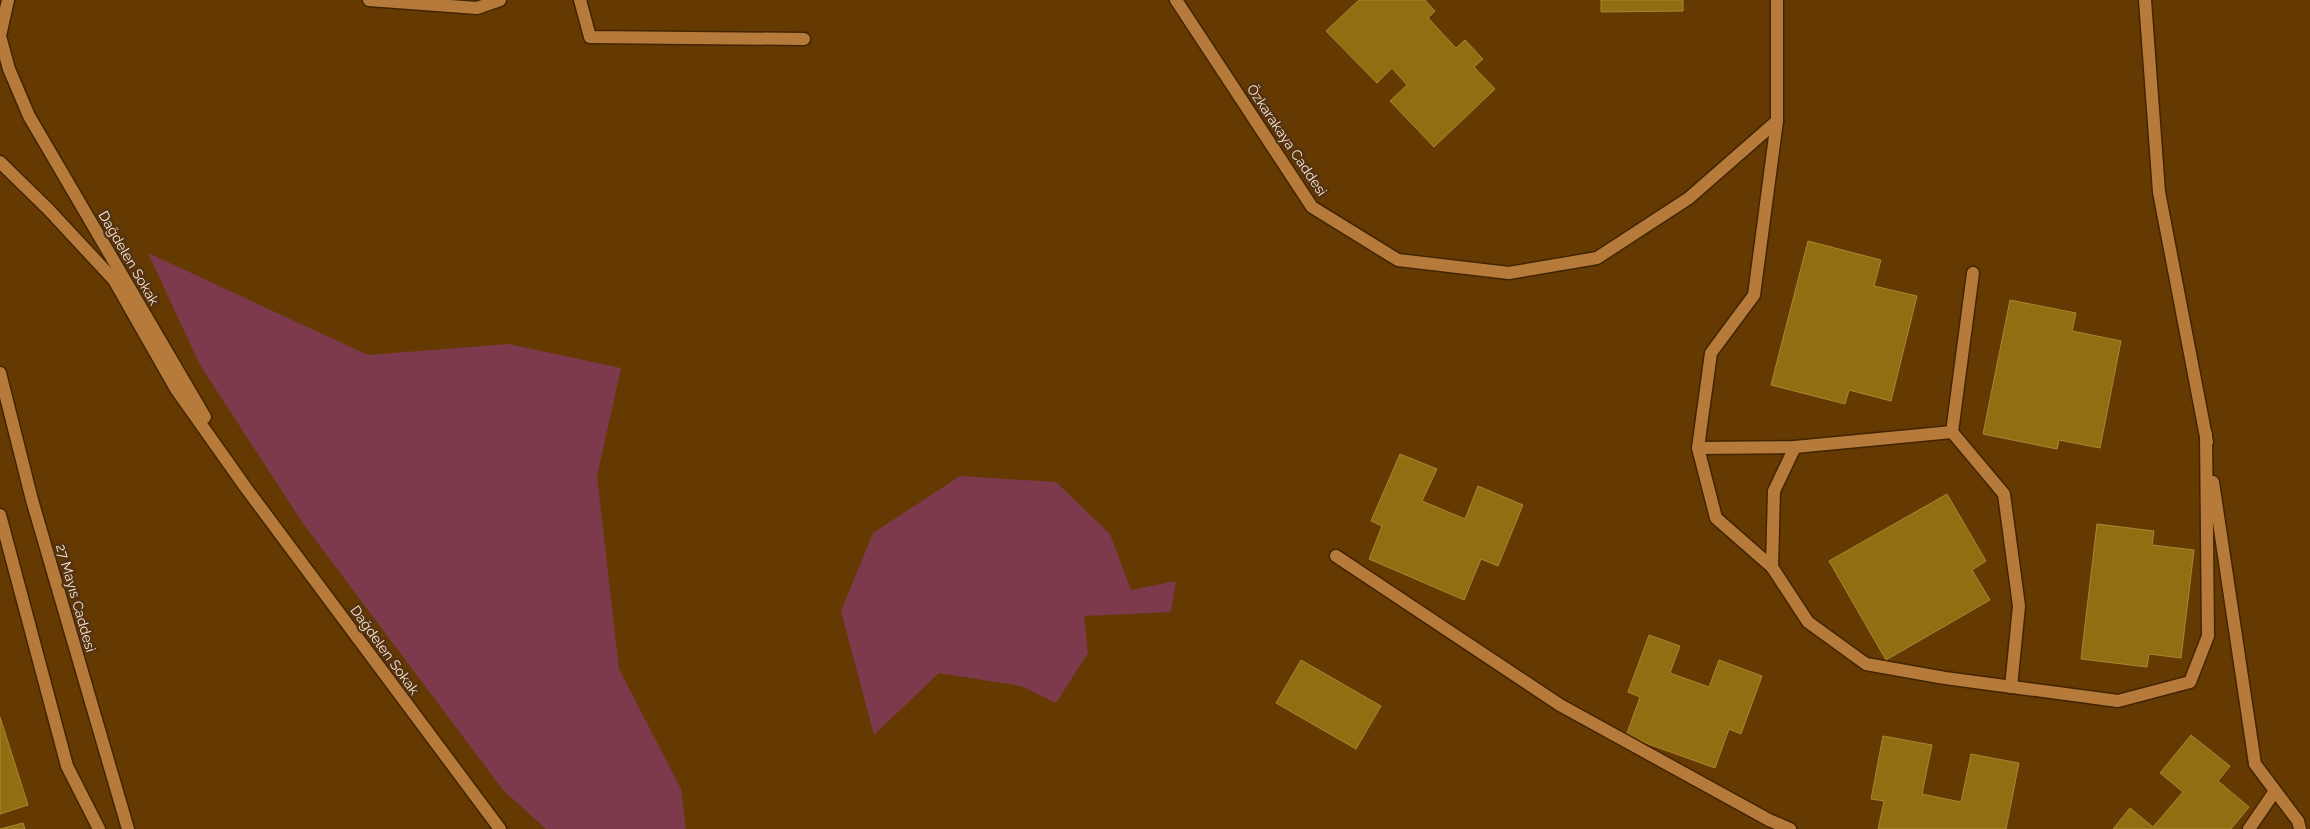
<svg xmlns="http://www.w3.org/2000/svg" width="2310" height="829" font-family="Raleway,sans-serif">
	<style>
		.green { fill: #7c3a4c }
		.building { fill: #926e12; stroke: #aa8633 }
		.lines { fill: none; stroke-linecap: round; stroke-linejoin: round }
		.service-casing { stroke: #422400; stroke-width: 15 }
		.minor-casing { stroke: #422400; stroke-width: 15 }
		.tertiary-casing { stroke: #422400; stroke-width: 15 }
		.service { stroke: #b67a3b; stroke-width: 12 }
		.minor { stroke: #b67a3b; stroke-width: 12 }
		.tertiary { stroke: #b67a3b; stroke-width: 12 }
		.labels { text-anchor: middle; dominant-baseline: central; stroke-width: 5; stroke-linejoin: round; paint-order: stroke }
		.street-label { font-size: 14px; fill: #fbe7d5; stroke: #533311 }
	</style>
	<rect width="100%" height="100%" fill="#653a02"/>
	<g class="green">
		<polygon points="148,253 368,355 509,344 621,368 597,476 619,669 681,789 686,829 546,829 503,790 302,522 200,365"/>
		<polygon points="960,476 1056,482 1110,534 1131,590 1176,581 1171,612 1084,616 1088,653 1056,703 1021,686 939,673 874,735 841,611 873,533"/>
	</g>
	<g class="building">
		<polygon points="1359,0 1425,0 1435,11 1428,18 1456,48 1465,40 1483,59 1474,67 1495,89 1434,147 1390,101 1407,85 1392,68 1377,83 1326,31"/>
		<polygon points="1601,0 1683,0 1683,11 1601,12"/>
		<polygon points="1808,241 1881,260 1874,286 1917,296 1891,401 1849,390 1845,404 1771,385"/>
		<polygon points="2010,300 2076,313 2072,331 2121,341 2100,448 2059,440 2057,449 1983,434"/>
		<polygon points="1400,454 1437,469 1422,501 1465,519 1478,486 1523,505 1498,566 1481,559 1464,600 1369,559 1382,526 1371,521"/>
		<polygon points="1947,494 1986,561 1972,570 1990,600 1886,660 1829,561"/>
		<polygon points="2097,524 2154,531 2152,545 2194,550 2181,658 2149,654 2147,667 2081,659"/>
		<polygon points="1649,635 1680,646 1670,673 1709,687 1719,660 1762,676 1741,734 1729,729 1715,768 1626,736 1640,697 1628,692"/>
		<polygon points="1301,660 1381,706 1356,749 1276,703"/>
		<polygon points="0,717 28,805 0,814"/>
		<polygon points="2191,735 2230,766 2218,781 2249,807 2231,829 2113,829 2130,808 2153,827 2183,792 2160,773"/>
		<polygon points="1883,736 1932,745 1922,794 1961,802 1971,754 2019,763 2006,829 1878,829 1884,801 1871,799"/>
		<polygon points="23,823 25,829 0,829"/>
	</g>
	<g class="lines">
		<defs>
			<polyline id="service" points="580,0 590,37 804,39"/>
			<g id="minor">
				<polyline points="2145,0 2159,192 2207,442"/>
				<polyline points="1777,121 1754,295 1711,353 1698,448 1716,518 1772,567 1808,622 1866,664 1945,678 2118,701 2190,682 2208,636 2206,434"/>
				<polyline points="1952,432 1973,273"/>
				<polyline points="1698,448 1795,447 1952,432 2004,494 2019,606 2011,687"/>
				<polyline points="2213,482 2255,764 2298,821 2300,829"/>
				<polyline points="1336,556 1560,705 1769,820 1790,829"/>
				<polyline points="1772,567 1774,491 1795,447"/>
				<polyline points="2249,829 2275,791"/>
			</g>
			<g id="tertiary">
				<polyline points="8,0 0,36 9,69 29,116 205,417"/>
				<polyline points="369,0 477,8 500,0"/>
				<polyline points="1176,0 1312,207 1398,260 1509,273 1597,258 1689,198 1777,121 1777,0"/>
				<polyline points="0,162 48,209 114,280 176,389 246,488 500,829"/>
				<polyline points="0,373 32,500 128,829"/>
				<polyline points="0,515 67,766 99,829"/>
			</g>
		</defs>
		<use href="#service" class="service-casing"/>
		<use href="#minor" class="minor-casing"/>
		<use href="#tertiary" class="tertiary-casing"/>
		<use href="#service" class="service"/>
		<use href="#minor" class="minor"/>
		<use href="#tertiary" class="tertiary"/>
	</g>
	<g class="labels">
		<g class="street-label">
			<text transform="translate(1287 140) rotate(56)">Özkarakaya Caddesi</text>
			<text transform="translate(129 258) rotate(60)">Dağdelen Sokak</text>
			<text transform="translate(76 598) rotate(74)">27 Mayıs Caddesi</text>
			<text transform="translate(385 650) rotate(54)">Dağdelen Sokak</text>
		</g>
	</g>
</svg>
